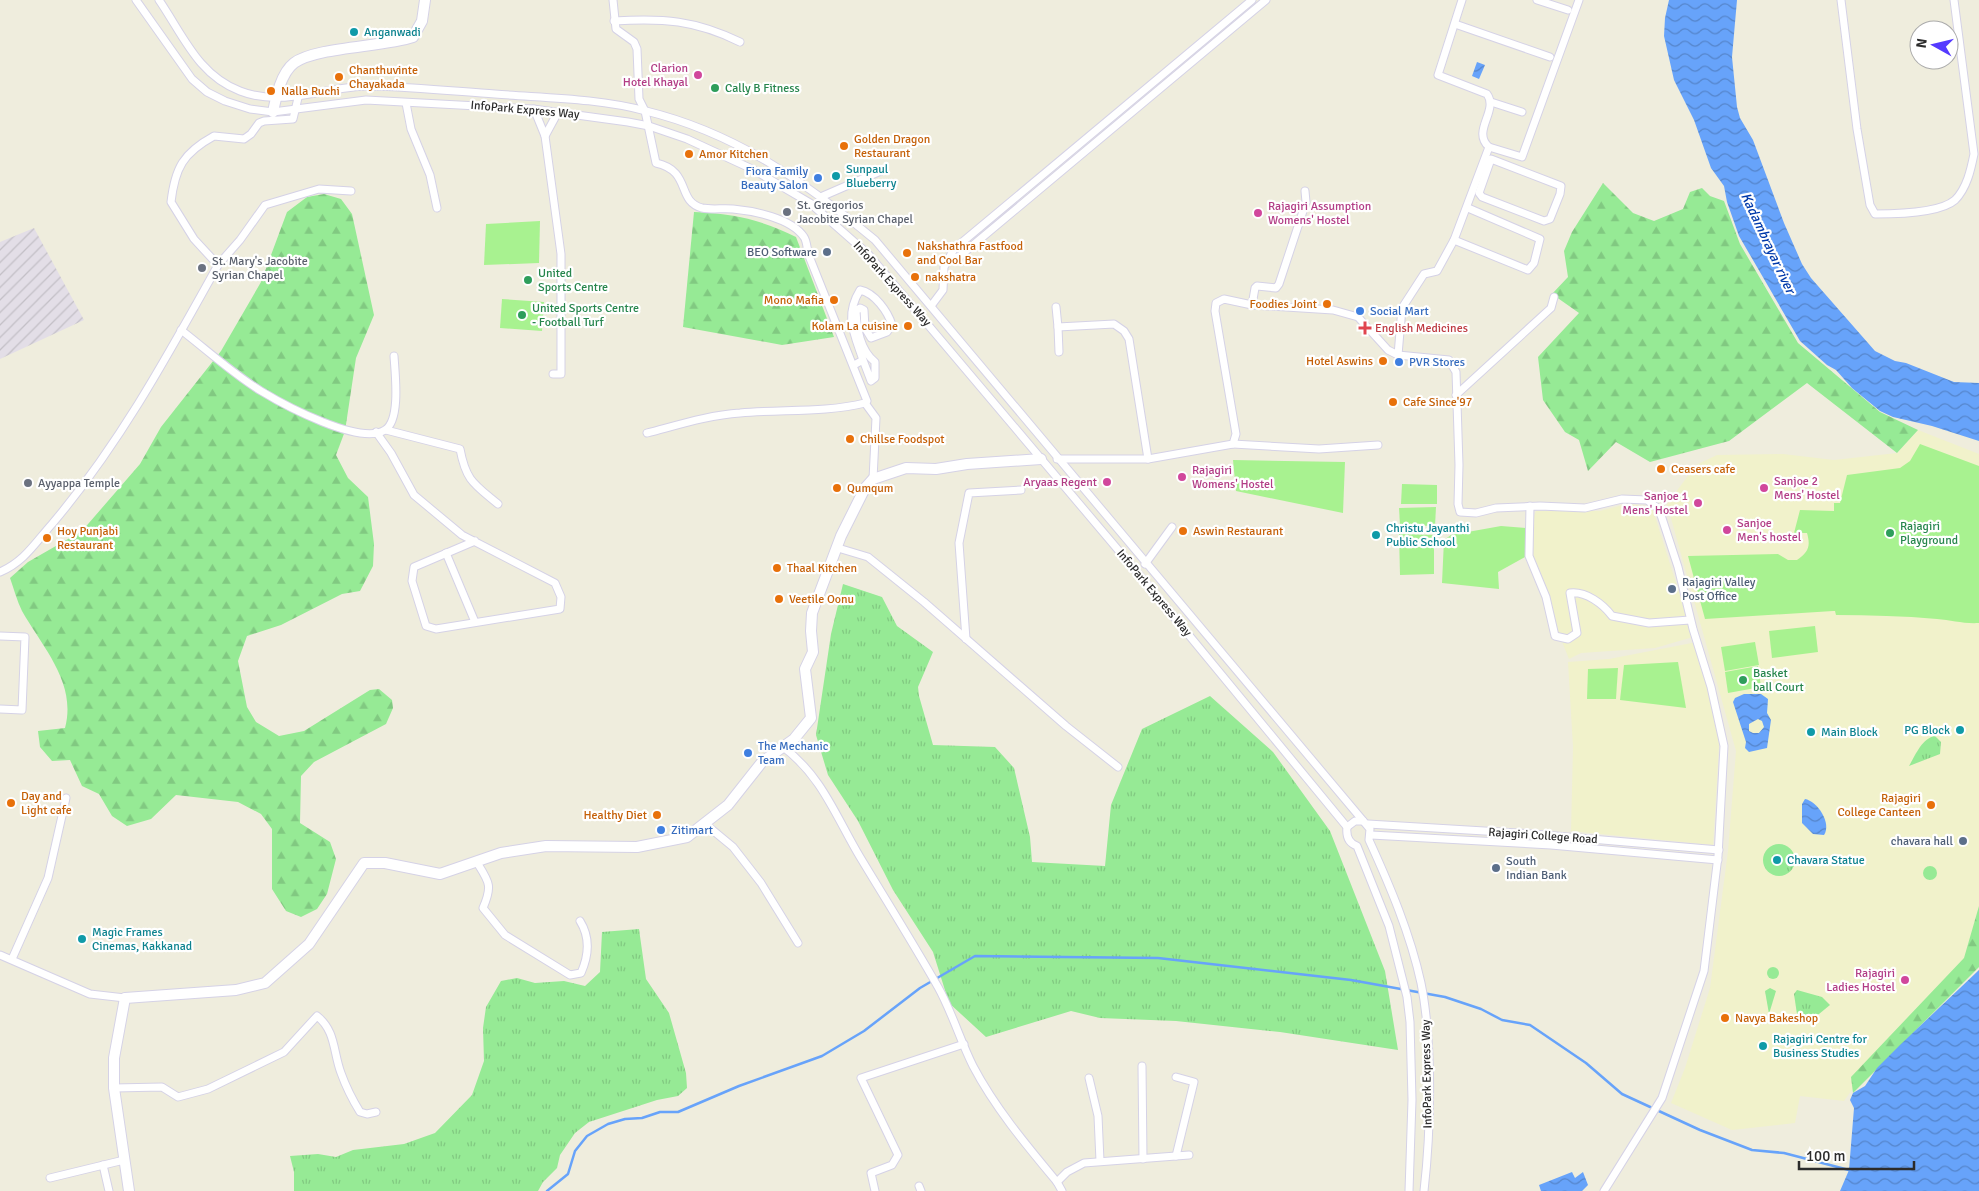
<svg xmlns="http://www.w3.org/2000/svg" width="1979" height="1191" font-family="Signika,sans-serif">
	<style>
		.industrial { fill: url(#industrial-furrows) }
		.education { fill: #f1f2cb }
		.grass { fill: url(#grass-tufts) }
		.forest { fill: url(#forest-firs) }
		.pitch { fill: #a8f290 }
		.water { fill: url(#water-waves); fill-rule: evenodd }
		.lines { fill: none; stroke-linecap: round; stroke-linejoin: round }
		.stream { stroke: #67a3fa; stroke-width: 2.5 }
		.street-casing { stroke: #d5d2e6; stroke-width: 9 }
		.secondary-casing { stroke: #d5d2e6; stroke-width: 12 }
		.street { stroke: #fff; stroke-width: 7 }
		.secondary { stroke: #fff; stroke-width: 10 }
		.culture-dot { fill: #0f9aa8; stroke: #fff; stroke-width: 2 }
		.hotel-dot { fill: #d1479c; stroke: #fff; stroke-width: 2 }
		.food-dot { fill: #e8710a; stroke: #fff; stroke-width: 2 }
		.leisure-dot { fill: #2e9e5b; stroke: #fff; stroke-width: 2 }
		.shop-dot { fill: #3f7fe0; stroke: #fff; stroke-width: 2 }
		.worship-dot { fill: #6b7280; stroke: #fff; stroke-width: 2 }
		.service-dot { fill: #5c6f8a; stroke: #fff; stroke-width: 2 }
		.health-dot { fill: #e0444e; stroke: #fff; stroke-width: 2 }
		.labels { text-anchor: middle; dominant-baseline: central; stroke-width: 4.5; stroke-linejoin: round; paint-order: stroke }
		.culture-label { font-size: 12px; fill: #0d838f; stroke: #fff; text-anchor: start }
		.hotel-label { font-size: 12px; fill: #b23c85; stroke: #fff; text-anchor: end }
		.food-label { font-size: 12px; fill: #c56008; stroke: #fff; text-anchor: start }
		.leisure-label { font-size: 12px; fill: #27864d; stroke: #fff; text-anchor: start }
		.street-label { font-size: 12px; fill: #2c2c2c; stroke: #fff }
		.shop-label { font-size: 12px; fill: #366cbe; stroke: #fff; text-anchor: start }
		.worship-label { font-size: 12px; fill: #5b616d; stroke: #fff; text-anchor: start }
		.service-label { font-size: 12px; fill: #4e5e75; stroke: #fff; text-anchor: end }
		.health-label { font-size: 12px; fill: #be3a42; stroke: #fff; text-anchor: start }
		.water-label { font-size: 14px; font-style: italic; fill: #0139aa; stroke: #fff }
	</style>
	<defs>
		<pattern id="industrial-furrows" width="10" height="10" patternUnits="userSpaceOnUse" patternTransform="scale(1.25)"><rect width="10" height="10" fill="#e3dee7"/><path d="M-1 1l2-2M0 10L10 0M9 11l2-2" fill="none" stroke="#c3bfc6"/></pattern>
		<pattern id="grass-tufts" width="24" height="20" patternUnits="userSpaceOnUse" patternTransform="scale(1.25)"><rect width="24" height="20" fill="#96ea95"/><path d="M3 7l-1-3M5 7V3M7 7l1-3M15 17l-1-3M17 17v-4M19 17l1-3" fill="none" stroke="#81c981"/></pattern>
		<pattern id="forest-firs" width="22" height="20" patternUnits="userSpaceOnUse" patternTransform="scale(1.25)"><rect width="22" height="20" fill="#96ea95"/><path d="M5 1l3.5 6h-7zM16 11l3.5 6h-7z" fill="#81c981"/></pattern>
		<pattern id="water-waves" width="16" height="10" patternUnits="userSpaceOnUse" patternTransform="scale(1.25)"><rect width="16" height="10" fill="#67a3fa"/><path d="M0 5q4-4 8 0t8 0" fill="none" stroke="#5585cb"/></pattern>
	</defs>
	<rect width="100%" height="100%" fill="#efeddd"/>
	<polygon class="industrial" points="34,228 84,320 0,359 0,242"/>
	<g class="education">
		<polygon points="1918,430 1979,454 1979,960 1869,1066 1844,1101 1800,1096 1795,1123 1732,1130 1671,1103 1685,1068 1710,988 1728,851 1736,751 1667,504 1696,465 1717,455 1783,454 1834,460 1897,453"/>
		<polygon points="1627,504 1652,507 1693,637 1655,648 1581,653 1569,659 1528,557 1531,524 1536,511 1600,511"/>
		<polygon points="1697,642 1720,729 1713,845 1571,831 1573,747 1568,662 1609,659"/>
	</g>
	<g class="grass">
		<polygon points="843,584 882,597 897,626 933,652 918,687 919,696 933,745 995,747 1014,768 1030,837 1032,862 1105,866 1111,805 1142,729 1210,696 1273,752 1330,831 1385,971 1398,1050 1280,1032 1176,1021 1100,1018 1071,1011 986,1037 949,1003 933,952 893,890 858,821 828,775 816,735 831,634"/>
		<path d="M1935,736L1941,742L1940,754L1909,766C1915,756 1922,738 1935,736Z"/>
		<circle cx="1779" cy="860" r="16"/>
		<circle cx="1930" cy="873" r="7"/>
		<polygon points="639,929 646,979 669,1013 686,1073 687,1088 678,1096 657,1100 589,1122 575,1133 560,1155 557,1168 543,1182 538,1191 294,1191 294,1172 290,1156 318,1154 336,1157 353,1150 404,1144 435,1133 472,1095 484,1061 483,1028 486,1007 501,981 517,978 535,983 564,981 585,986 600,972 602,932"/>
		<circle cx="1773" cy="973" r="6"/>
		<polygon points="1770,988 1776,991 1769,1014 1765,991"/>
		<polygon points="1797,990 1822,997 1830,1005 1819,1014 1798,1021 1794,994"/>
	</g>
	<g class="forest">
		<polygon points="1603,183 1633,213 1654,221 1683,209 1690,192 1702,188 1710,196 1724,201 1740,244 1798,343 1880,412 1918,430 1897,453 1807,383 1729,441 1650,462 1616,442 1588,471 1579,440 1565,432 1543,400 1538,357 1579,313 1552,294 1568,277 1564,251 1572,232"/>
		<path d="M324,194L341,199L352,214L374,315L356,358L345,431L336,455L348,478L368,497L374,544L373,566L360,591L342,594L281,625L247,636L238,661L247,707L256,722L279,736L304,731L370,690L379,689L392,700L393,708L386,724L314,762L301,776L300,823L330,842L336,859L327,894L317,909L301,917L286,911L272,889V829L261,814L238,802L176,795L151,819L127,826L112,816L99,794L82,786L70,760L52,761L40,747L38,731L65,728C77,683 43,648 22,611C17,601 14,589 10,578L28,562L82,531L140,464L161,427L221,351L261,282L287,212L307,197Z"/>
		<path d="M694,212C735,214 759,219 796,237L834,337L782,345L683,327Z"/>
		<polygon points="1979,906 1979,967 1853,1093 1851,1077 1964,958"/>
	</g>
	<g class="pitch">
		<polygon points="540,221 539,263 484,265 486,224"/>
		<polygon points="502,299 544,302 542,331 500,328"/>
		<path d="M1920,444L1979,466V623C1964,624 1951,620 1937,619C1903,616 1870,615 1836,615L1835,611H1833L1705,619L1688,556L1778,554L1788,560H1797C1808,552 1811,547 1807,533H1794L1800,510L1834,511V503H1840L1847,475L1900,468L1910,461Z"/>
		<polygon points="1233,460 1345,462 1343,513 1236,491"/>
		<polygon points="1402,484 1437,485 1437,504 1401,504"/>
		<polygon points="1436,507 1435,526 1400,525 1399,508"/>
		<polygon points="1501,526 1526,528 1525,557 1498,572 1499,589 1442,583 1444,540 1451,535"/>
		<polygon points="1399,534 1434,535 1434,574 1400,575"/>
		<polygon points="1815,626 1818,652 1772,658 1769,631"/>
		<polygon points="1755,642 1759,665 1725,671 1721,647"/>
		<polygon points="1678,662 1686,708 1620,700 1624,665"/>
		<polygon points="1758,666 1761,687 1728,693 1725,672"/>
		<polygon points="1618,668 1616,699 1587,699 1588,669"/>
	</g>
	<g class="water">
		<polygon points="1669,0 1737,0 1732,57 1737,107 1740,118 1753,140 1784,223 1802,264 1811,278 1875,351 1895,361 1906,363 1954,382 1979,383 1979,441 1932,426 1893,417 1880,411 1852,388 1836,370 1827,365 1800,341 1739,236 1727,202 1724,186 1711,168 1694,120 1674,80 1664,36 1665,18"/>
		<polygon points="1477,62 1485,65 1479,79 1472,76"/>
		<path d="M1744,694H1761L1768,699L1767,713L1771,720L1767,748L1749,752L1745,748L1746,742L1733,702L1735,698ZM1758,719L1762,721L1764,727L1759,733H1753L1749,731V724Z"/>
		<path d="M1805,799C1817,801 1832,823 1824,835L1813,834L1802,823V804Z"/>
		<polygon points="1979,970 1979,1191 1840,1191 1849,1170 1854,1108 1850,1100 1853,1093 1865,1086 1877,1068 1900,1045"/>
		<polygon points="1572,1172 1575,1178 1583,1172 1588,1185 1582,1191 1541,1191 1539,1185"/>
	</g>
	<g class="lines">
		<polyline class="stream" points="547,1191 568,1174 575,1151 587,1136 608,1124 625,1119 642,1118 660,1112 678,1112 739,1086 822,1056 864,1031 920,988 975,956 1158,958 1351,980 1445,997 1481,1009 1502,1020 1530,1025 1586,1063 1622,1094 1700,1130 1752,1150 1784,1153 1849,1170"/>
		<defs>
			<g id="street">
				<path d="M136,0L192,79L207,92L225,101L250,109L273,112L366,100L533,109L628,122L649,126L687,139L752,169L810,203L869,255L1141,577L1347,827C1346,836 1348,843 1357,846L1389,926L1407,997L1410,1022L1412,1100L1409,1191"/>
				<path d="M159,0C183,35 198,75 240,91C283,108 326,86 370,86C412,87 453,91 495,94C545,98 597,98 646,111C736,133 805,182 875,240L1370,829L1369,840C1390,886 1410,933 1421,983C1433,1042 1431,1130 1424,1191"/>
				<path d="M613,0L616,29L634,42L637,49L639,99L645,111L656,163C692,171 676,201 702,208C712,210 723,208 733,209C754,211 791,218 804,237C807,241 807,250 809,256L867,401L865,403C824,413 782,409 740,413C709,415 678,425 647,433"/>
				<path d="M1462,0L1438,75L1487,94C1499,111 1471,131 1489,147"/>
				<polyline points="1537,0 1568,10"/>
				<path d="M1841,0L1857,129L1870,205L1875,214C1895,214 1940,213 1955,200C1967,188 1971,169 1974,154L1954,0"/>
				<path d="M614,21C663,18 695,20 740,42"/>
				<polyline points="1455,24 1550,57"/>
				<polyline points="1491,102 1522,112"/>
				<polyline points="406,103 411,129 430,175 437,208"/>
				<polyline points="534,109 545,136 558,112"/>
				<polyline points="545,136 561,254 561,374 553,374"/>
				<polygon points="1491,159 1561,186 1560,194 1550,219 1544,221 1482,197 1479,193"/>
				<polyline points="823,196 883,170"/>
				<polyline points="1454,240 1528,270 1534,263 1540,239 1468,208"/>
				<polyline points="950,259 960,256 1266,0"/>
				<polyline points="218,265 240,240 265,205 319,189 351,191"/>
				<polyline points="1252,305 1255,288 1257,286 1276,288 1279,284 1306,202 1305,191"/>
				<polyline points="931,306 943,290 944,267 954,249 1252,0"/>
				<polyline points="1056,307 1058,327 1114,324 1124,331 1129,339 1148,459"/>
				<polyline points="1058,327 1059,352"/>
				<path d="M181,330C207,350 233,374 261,391C284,405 360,446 385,430C401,420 395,373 394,356"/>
				<polyline points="1398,355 1449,360 1456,372 1459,465 1458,504 1460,512 1476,513 1496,508 1540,506 1585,508 1622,499 1647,500 1659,509 1678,567 1693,629 1711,687 1724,746 1718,856 1704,971 1662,1098 1604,1191"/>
				<path d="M854,365L863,360C854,333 844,316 860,290C875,293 888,312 892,325L887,332L871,338L865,328L864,310L860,308L856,311C857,329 860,350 875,362V378L871,381L863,360"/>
				<polyline points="1456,395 1551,308 1554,297"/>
				<polyline points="865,403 876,418 873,479"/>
				<path d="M386,430L460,449C466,481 474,484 498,504"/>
				<polyline points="376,432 391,453 414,495 462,535 555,583 561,597 560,609 436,629 426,626 412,581 414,567 475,541"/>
				<polyline points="1233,444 1319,449 1378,445"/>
				<polyline points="1057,459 1148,459 1233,444 1236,434 1215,311 1216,303 1224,299 1252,305 1333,310 1358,317 1388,350 1398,355 1402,308 1424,274 1437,271 1454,240 1489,147 1522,157 1579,0"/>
				<path d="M1530,506L1529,556L1546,597L1555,636L1568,639L1577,633L1570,593C1586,591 1603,604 1612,616L1649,623L1690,620"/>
				<polyline points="838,548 868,557 924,602 1066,726 1118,767"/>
				<polyline points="446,553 475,622"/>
				<polyline points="1145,564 1172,527"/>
				<path d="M0,572C24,562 35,543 52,524C119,445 168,355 218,265L194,239L171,202C175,168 183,153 214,136L244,139L251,134L259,123L264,121L293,119L298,98"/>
				<polyline points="0,636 25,637 22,710 0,709"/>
				<polyline points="966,639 959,543 969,493 1021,490"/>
				<path d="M783,747C822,776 836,817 860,857C886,900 913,943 938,987C952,1012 960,1040 973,1066C995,1108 1027,1146 1057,1182L1062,1191"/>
				<polyline points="704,823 733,847 761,883 798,943"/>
				<polyline points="1368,824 1533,834 1719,850"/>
				<polyline points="1347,827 1355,821 1363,821"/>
				<polyline points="1371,835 1551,845 1718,860"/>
				<path d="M476,861C489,882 493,885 483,908L505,935L570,975L581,973C589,955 590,937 580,921"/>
				<polyline points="0,955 90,994 125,998"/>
				<polyline points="12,959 48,878 66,798"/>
				<polyline points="1142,1066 1143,1159"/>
				<polyline points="1176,1077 1194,1082 1176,1156"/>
				<polyline points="1089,1078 1098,1116 1100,1161"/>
				<path d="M114,1088L162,1087L178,1097L208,1089L284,1052L317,1016C336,1031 333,1052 341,1073C346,1087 352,1099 360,1112L367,1114L376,1112"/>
				<polyline points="103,1165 109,1191"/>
				<polyline points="50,1178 124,1160"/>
				<polyline points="1057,1182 1067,1172 1084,1163 1189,1155"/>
				<polyline points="919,1186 921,1191"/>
				<polyline points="875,1191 871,1173 892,1165 898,1155 861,1078 964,1044"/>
			</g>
			<g id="secondary">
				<path d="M273,112C276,97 281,73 294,63C315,47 383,47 413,37L422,21L425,0"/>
				<polyline points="129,1191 114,1088 114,1058 125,998 236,990 265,983 309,944 364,863 385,863 440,874 501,853 546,846 637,847 687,837 728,805 762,762 794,739 811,718 805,669 813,652 811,631 812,613 841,536 865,488 873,479 906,468 936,469 967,464 1041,459"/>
			</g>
		</defs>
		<use href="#street" class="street-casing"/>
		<use href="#secondary" class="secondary-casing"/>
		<use href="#street" class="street"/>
		<use href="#secondary" class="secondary"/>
	</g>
	<g class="culture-dot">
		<circle cx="354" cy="32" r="5"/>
		<circle cx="836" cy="176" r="5"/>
		<circle cx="1376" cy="535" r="5"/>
		<circle cx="1960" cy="730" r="5"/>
		<circle cx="1811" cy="732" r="5"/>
		<circle cx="1777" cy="860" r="5"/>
		<circle cx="82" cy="939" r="5"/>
		<circle cx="1763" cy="1046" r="5"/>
	</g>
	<g class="hotel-dot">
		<circle cx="698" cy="75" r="5"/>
		<circle cx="1258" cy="213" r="5"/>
		<circle cx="1182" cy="477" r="5"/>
		<circle cx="1107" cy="482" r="5"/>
		<circle cx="1764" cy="488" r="5"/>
		<circle cx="1698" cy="503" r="5"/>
		<circle cx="1727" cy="530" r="5"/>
		<circle cx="1905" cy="980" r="5"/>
	</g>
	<g class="food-dot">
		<circle cx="339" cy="77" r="5"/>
		<circle cx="271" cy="91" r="5"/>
		<circle cx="844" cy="146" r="5"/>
		<circle cx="689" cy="154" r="5"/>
		<circle cx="907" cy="253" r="5"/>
		<circle cx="915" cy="277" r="5"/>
		<circle cx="834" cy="300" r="5"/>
		<circle cx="1327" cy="304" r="5"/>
		<circle cx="908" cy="326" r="5"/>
		<circle cx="1383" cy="361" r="5"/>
		<circle cx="1393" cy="402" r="5"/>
		<circle cx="850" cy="439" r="5"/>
		<circle cx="1661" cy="469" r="5"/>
		<circle cx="837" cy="488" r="5"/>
		<circle cx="1183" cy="531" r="5"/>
		<circle cx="47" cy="538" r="5"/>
		<circle cx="777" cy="568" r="5"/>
		<circle cx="779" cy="599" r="5"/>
		<circle cx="11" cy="803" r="5"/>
		<circle cx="1931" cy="805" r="5"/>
		<circle cx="657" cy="815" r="5"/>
		<circle cx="1725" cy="1018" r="5"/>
	</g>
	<g class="leisure-dot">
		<circle cx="715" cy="88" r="5"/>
		<circle cx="528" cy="280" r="5"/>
		<circle cx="522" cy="315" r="5"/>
		<circle cx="1890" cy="533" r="5"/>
		<circle cx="1743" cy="680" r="5"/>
	</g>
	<g class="shop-dot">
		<circle cx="818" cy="178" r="5"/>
		<circle cx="1360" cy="311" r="5"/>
		<circle cx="1399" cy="362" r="5"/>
		<circle cx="748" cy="753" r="5"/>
		<circle cx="661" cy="830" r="5"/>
	</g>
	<g class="worship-dot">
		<circle cx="787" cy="212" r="5"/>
		<circle cx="202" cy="268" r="5"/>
		<circle cx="28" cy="483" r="5"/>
	</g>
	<g class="service-dot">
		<circle cx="827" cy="252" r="5"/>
		<circle cx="1672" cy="589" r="5"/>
		<circle cx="1963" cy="841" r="5"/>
		<circle cx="1496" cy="868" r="5"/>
	</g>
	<path class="health-dot" d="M1362.5 320.5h5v5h5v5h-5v5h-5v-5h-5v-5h5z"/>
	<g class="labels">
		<g class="culture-label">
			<text x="364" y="32">Anganwadi</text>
			<text x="846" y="169">Sunpaul<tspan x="846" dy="14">Blueberry</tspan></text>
			<text x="1386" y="528">Christu Jayanthi<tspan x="1386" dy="14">Public School</tspan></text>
			<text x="1950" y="730" text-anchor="end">PG Block</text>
			<text x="1821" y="732">Main Block</text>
			<text x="1787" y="860">Chavara Statue</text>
			<text x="92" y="932">Magic Frames<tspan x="92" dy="14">Cinemas, Kakkanad</tspan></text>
			<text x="1773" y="1039">Rajagiri Centre for<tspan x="1773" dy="14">Business Studies</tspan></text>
		</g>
		<g class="hotel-label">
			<text x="688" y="68">Clarion<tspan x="688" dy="14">Hotel Khayal</tspan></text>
			<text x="1268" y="206" text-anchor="start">Rajagiri Assumption<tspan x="1268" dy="14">Womens' Hostel</tspan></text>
			<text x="1192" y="470" text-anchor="start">Rajagiri<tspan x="1192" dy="14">Womens' Hostel</tspan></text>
			<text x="1774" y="481" text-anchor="start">Sanjoe 2<tspan x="1774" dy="14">Mens' Hostel</tspan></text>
			<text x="1097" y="482">Aryaas Regent</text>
			<text x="1688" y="496">Sanjoe 1<tspan x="1688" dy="14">Mens' Hostel</tspan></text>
			<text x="1737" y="523" text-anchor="start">Sanjoe<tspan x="1737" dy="14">Men's hostel</tspan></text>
			<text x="1895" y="973">Rajagiri<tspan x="1895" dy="14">Ladies Hostel</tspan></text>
		</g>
		<g class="food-label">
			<text x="349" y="70">Chanthuvinte<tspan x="349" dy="14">Chayakada</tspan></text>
			<text x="281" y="91">Nalla Ruchi</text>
			<text x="854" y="139">Golden Dragon<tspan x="854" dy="14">Restaurant</tspan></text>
			<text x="699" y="154">Amor Kitchen</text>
			<text x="917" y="246">Nakshathra Fastfood<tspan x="917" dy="14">and Cool Bar</tspan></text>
			<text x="925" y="277">nakshatra</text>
			<text x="824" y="300" text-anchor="end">Mono Mafia</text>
			<text x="1317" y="304" text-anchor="end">Foodies Joint</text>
			<text x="898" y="326" text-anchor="end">Kolam La cuisine</text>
			<text x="1373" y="361" text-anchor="end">Hotel Aswins</text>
			<text x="1403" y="402">Cafe Since'97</text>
			<text x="860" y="439">Chillse Foodspot</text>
			<text x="1671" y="469">Ceasers cafe</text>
			<text x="847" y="488">Qumqum</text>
			<text x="57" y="531">Hoy Punjabi<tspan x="57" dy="14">Restaurant</tspan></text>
			<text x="1193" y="531">Aswin Restaurant</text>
			<text x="787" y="568">Thaal Kitchen</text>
			<text x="789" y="599">Veetile Oonu</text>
			<text x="21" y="796">Day and<tspan x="21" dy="14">Light cafe</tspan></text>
			<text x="1921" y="798" text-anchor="end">Rajagiri<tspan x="1921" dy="14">College Canteen</tspan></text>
			<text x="647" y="815" text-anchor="end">Healthy Diet</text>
			<text x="1735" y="1018">Navya Bakeshop</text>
		</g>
		<g class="leisure-label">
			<text x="725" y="88">Cally B Fitness</text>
			<text x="538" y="273">United<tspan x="538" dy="14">Sports Centre</tspan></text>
			<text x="532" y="308">United Sports Centre<tspan x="532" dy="14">- Football Turf</tspan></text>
			<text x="1900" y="526">Rajagiri<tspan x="1900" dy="14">Playground</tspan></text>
			<text x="1753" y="673">Basket<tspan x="1753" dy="14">ball Court</tspan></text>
		</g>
		<g class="street-label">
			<text transform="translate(525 110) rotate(5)">InfoPark Express Way</text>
			<text transform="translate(892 284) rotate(48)">InfoPark Express Way</text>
			<text transform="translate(1154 593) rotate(50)">InfoPark Express Way</text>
			<text transform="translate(1543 836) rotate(4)">Rajagiri College Road</text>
			<text transform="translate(1427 1074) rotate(-91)">InfoPark Express Way</text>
		</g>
		<g class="shop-label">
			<text x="808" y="171" text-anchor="end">Fiora Family<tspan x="808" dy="14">Beauty Salon</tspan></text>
			<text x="1370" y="311">Social Mart</text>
			<text x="1409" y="362">PVR Stores</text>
			<text x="758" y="746">The Mechanic<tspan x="758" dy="14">Team</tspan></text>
			<text x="671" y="830">Zitimart</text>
		</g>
		<g class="worship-label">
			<text x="797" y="205">St. Gregorios<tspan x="797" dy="14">Jacobite Syrian Chapel</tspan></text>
			<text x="212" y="261">St. Mary's Jacobite<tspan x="212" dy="14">Syrian Chapel</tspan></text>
			<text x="38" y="483">Ayyappa Temple</text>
		</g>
		<g class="service-label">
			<text x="817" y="252">BEO Software</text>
			<text x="1682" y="582" text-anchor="start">Rajagiri Valley<tspan x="1682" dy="14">Post Office</tspan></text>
			<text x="1953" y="841">chavara hall</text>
			<text x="1506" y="861" text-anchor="start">South<tspan x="1506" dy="14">Indian Bank</tspan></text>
		</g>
		<g class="health-label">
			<text x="1375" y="328">English Medicines</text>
		</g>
		<g class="water-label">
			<text transform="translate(1768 243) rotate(65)">Kadambrayar river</text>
		</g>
	</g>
	<g transform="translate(1934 45) rotate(278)"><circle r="24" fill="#ffffff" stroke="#ababab"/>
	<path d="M0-4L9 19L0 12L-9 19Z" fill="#553aff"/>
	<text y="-8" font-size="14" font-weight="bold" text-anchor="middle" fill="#2c2c2c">N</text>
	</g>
	<path d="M1799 1161v8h115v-8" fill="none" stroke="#2c2c2c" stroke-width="2.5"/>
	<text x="1806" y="1161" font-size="15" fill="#2c2c2c" stroke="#ffffff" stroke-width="4" paint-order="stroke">100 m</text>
</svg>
